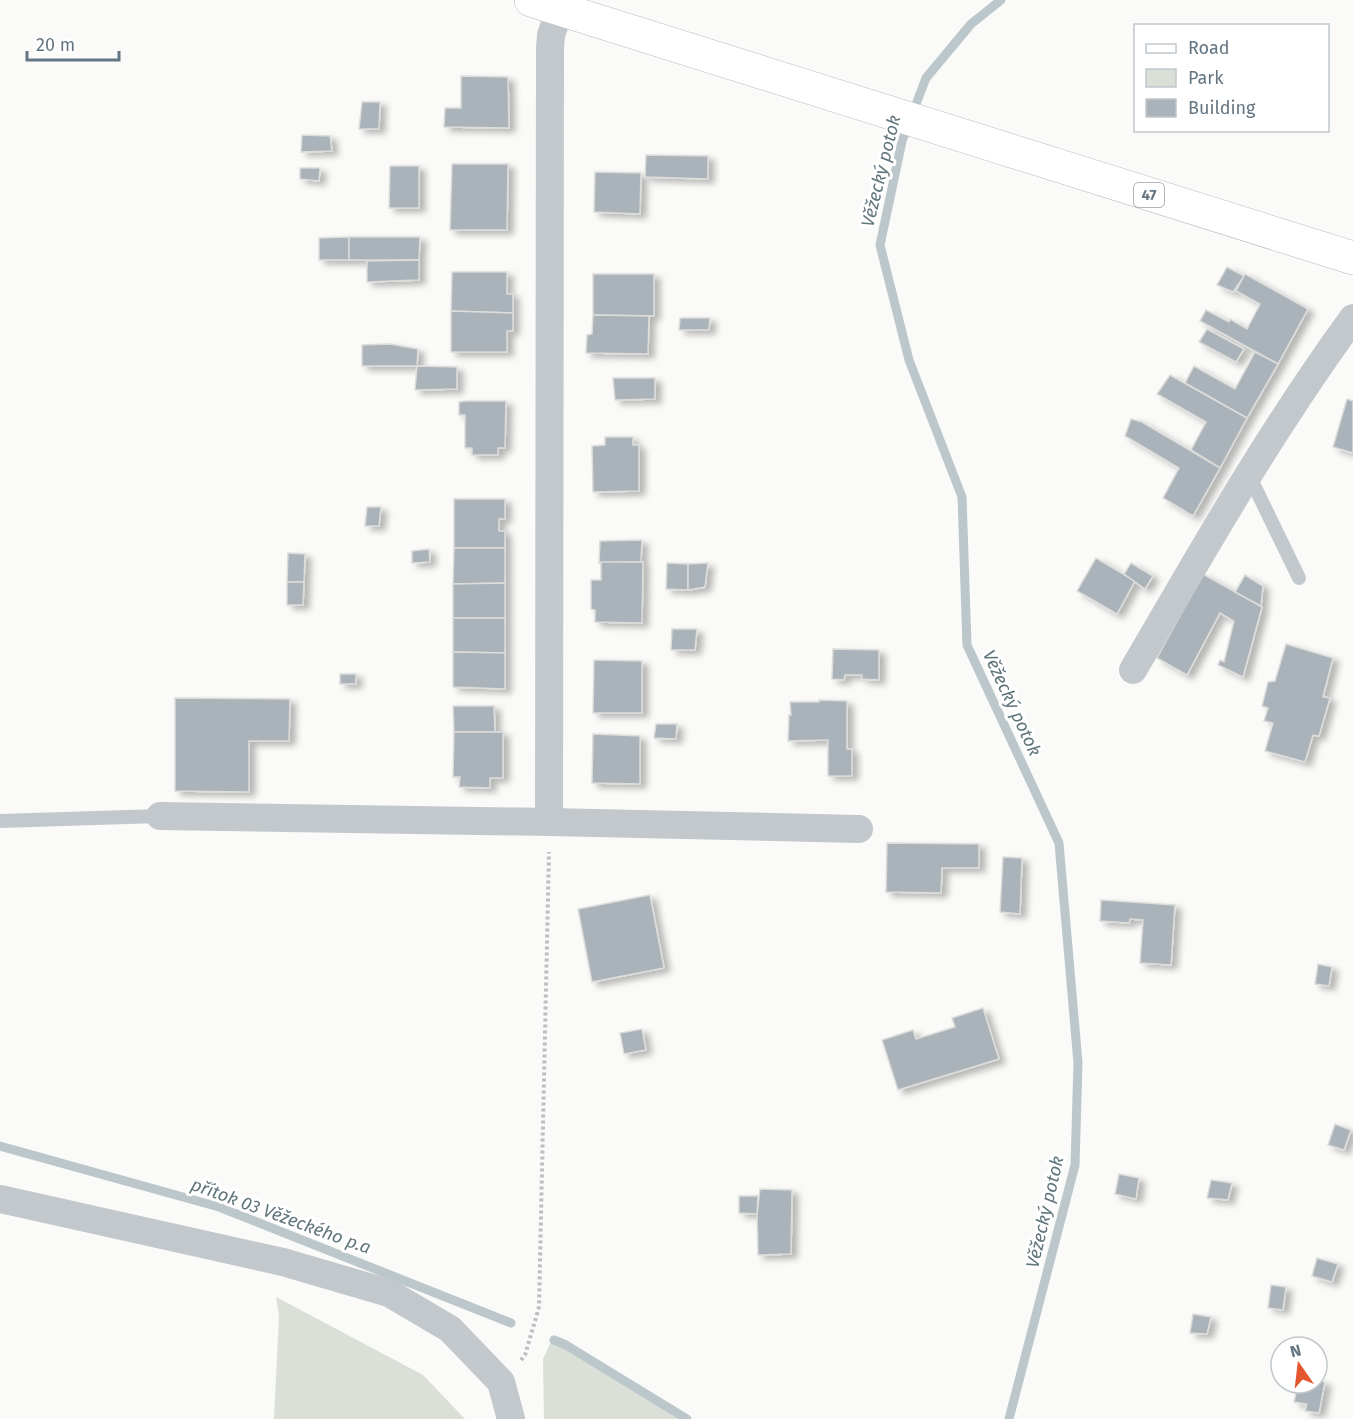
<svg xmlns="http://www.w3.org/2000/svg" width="1353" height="1419" font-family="'Fira Sans',sans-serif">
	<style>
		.green { fill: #dadfd7 }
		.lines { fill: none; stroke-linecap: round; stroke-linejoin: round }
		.stream { stroke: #bbc7cb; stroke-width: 9 }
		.building { fill: #aab3b9; stroke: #dcdcda; stroke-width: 1.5; filter: url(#shadow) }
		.primary-casing { stroke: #b5babe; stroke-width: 34 }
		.path { stroke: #bbbfc2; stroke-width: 4; stroke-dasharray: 3 3; stroke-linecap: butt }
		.service { stroke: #c3c8cc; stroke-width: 14 }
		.minor { stroke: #c3c8cc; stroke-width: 28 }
		.primary { stroke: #fff; stroke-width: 33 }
		.labels { text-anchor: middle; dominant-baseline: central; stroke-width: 6; stroke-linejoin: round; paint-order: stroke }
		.shield { fill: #fff; stroke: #939fa8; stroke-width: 1.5 }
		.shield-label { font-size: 15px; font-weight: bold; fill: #657683 }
		.water-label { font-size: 18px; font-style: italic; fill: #60757c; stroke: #fff }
	</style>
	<defs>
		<filter id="shadow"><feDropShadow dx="6" dy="4" stdDeviation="3" flood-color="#0004"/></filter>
	</defs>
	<rect width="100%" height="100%" fill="#fafaf8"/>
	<g class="green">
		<polygon points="276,1297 423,1375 465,1419 274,1419 279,1316"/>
		<polygon points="554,1335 678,1419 544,1419 543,1359"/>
	</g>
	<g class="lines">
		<g class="stream">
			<polyline points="1001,0 971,24 926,78 902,141 880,245 909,360 962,497 967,645 1059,843 1078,1063 1075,1165 1009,1419"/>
			<polyline points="0,1146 219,1207 511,1323"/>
			<polyline points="554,1340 566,1345 687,1419"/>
		</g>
	</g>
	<g class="building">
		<polygon points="461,76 508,77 509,128 444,127 445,108 461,108"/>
		<polygon points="362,102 380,102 379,129 359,129"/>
		<polygon points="302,135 330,136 332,151 301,152"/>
		<polygon points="646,155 708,156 708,179 645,177"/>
		<polygon points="452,164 508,164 507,230 450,230"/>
		<polygon points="390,166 419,166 419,208 389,208"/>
		<polygon points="300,168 320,168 319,181 300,179"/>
		<polygon points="595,172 641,173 640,214 594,212"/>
		<polygon points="349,237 349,260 319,260 319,238"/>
		<polygon points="349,237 420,237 419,260 349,260"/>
		<polygon points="419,260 419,280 367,282 367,261"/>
		<polygon points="1227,267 1244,276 1233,292 1217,285"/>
		<polygon points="452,272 507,272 507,294 513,294 513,313 451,311"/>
		<polygon points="593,274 654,274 654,316 593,315"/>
		<polygon points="1245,274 1308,309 1278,364 1200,321 1206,310 1229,322 1230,319 1247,329 1260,304 1236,291"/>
		<polygon points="451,311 513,313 513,331 507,331 507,352 451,352"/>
		<polygon points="593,315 649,316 648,354 586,353 587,335 592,334"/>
		<polygon points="680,318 710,318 709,330 679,330"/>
		<polygon points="1207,329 1244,349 1236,362 1199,342"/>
		<polygon points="390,344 418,349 417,366 362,366 362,345"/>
		<polygon points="1255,352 1278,364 1247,418 1185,383 1194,366 1235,389"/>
		<polygon points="417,366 457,367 457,389 415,390"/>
		<polygon points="1170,375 1247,418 1220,468 1191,450 1206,422 1157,394"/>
		<polygon points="613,378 655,378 655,399 615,400"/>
		<polygon points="1347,399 1353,401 1353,453 1333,447"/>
		<polygon points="466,401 506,401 505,448 498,448 498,455 472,455 472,448 465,448 465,415 459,415 459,402"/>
		<polygon points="1131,419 1142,422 1220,468 1193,516 1163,498 1179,468 1125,436"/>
		<polygon points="605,437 633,437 633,445 639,445 639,491 593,492 592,446 605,445"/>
		<polygon points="454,499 505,499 505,519 499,519 499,531 505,531 505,548 454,548"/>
		<polygon points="367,507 381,507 379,526 365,526"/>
		<polygon points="642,540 641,562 599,563 600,541"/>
		<polygon points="454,548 505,548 505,583 453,584"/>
		<polygon points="429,549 430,562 412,563 412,551"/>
		<polygon points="288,553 305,554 304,582 287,582"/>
		<polygon points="1096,558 1135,581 1117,614 1077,591"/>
		<polygon points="601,562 643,562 642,623 595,622 595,610 591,609 591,580 601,580"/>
		<polygon points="667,563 688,564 688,590 666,589"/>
		<polygon points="708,563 705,587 688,590 688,564"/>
		<polygon points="1131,563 1153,576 1145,589 1124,574"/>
		<polygon points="1203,574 1262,607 1243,677 1218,665 1220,660 1224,662 1234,621 1220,613 1187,675 1157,658"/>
		<polygon points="1245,575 1263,586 1261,606 1235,592"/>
		<polygon points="287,582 304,582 303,605 287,605"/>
		<polygon points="505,583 505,618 453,618 453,584"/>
		<polygon points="453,618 505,618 505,653 453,652"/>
		<polygon points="672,629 697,629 695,650 671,650"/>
		<polygon points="1286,644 1333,658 1323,697 1330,698 1319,736 1313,735 1305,762 1265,751 1273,723 1264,721 1268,708 1262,706 1268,682 1275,681"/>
		<polygon points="833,649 879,650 879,680 862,679 862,675 845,675 844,680 832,679"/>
		<polygon points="453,652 505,653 505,689 453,687"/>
		<polygon points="594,660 642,661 642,713 593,713"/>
		<rect x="340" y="674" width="16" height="10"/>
		<polygon points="175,698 290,699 289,741 249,741 249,792 175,791"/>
		<polygon points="819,700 847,701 847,749 852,749 852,776 828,776 828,740 788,741 789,715 791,715 790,702 819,702"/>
		<polygon points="453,706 494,706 495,732 454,732"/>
		<polygon points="656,724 677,724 676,739 654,738"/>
		<polygon points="454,732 503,732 503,778 490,778 490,788 459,787 460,777 453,777"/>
		<polygon points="593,734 640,736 640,784 592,783"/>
		<polygon points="887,843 979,844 979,868 942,868 941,893 886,892"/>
		<polygon points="1003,857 1022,858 1020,914 1000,912"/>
		<polygon points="650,895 664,968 592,982 578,909"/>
		<polygon points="1101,900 1175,905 1171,965 1140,963 1143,920 1130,919 1129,923 1100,921"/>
		<polygon points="1318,964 1332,967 1329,986 1315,984"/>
		<polygon points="983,1008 999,1059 898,1090 882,1040 913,1030 916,1039 955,1027 952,1018"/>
		<polygon points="642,1029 646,1050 624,1054 620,1033"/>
		<polygon points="1335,1124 1351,1130 1344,1150 1328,1145"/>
		<polygon points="1119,1174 1139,1178 1136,1199 1115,1194"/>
		<polygon points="1211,1180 1232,1183 1228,1200 1207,1198"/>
		<polygon points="760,1189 792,1190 791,1254 758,1255 757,1214"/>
		<polygon points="739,1196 758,1196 757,1214 739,1213"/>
		<polygon points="1317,1258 1338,1264 1332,1282 1312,1276"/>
		<polygon points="1271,1285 1286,1287 1283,1310 1268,1308"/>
		<polygon points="1193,1314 1211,1317 1207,1334 1190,1333"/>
		<polygon points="1317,1380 1325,1382 1319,1413 1305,1411 1307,1404 1294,1402 1298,1383 1317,1383"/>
	</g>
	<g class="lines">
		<defs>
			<polyline id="primary" points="531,0 1353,258"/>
		</defs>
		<use href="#primary" class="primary-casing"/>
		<polyline class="path" points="521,1360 525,1355 539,1307 549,852"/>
		<g class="service">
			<polyline points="1249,475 1299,578"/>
			<polyline points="0,821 160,816"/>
		</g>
		<g class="minor">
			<path d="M1133,670C1203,550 1271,430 1353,318"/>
			<polyline points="160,816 549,822 550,49 551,35 560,9"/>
			<polyline points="549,822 859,829"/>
			<polyline points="0,1199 283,1262 389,1293 450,1329 501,1382 511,1419"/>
		</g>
		<use href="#primary" class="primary"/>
	</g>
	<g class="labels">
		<rect class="shield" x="1134" y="183" width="30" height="24" rx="4.5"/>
		<g class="shield-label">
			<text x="1149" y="195">47</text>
		</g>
		<g class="water-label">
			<text transform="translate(881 171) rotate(-76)">Věžecký potok</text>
			<text transform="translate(1012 703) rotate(65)">Věžecký potok</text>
			<text transform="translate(1045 1212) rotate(-77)">Věžecký potok</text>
			<text transform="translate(281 1216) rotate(20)">přítok 03 Věžeckého p.a</text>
		</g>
	</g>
	<rect x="1134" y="24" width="195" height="108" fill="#ffffff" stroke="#c1c8cd" stroke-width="1.5"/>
	<rect x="1146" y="44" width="30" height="9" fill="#ffffff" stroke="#c1c8cd" stroke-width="1.5"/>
	<text x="1188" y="54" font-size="18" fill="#657683">Road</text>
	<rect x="1146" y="69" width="30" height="18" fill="#dadfd7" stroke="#c1c8cd" stroke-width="1.5"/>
	<text x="1188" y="84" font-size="18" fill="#657683">Park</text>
	<rect x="1146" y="99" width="30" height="18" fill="#aab3b9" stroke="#c1c8cd" stroke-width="1.5"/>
	<text x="1188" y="114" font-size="18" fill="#657683">Building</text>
	<g transform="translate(1299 1365) rotate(346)"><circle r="28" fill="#ffffff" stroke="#c1c8cd" stroke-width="1.5"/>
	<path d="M0-4.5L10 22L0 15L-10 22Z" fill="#e4572e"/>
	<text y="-9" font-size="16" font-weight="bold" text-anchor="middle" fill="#657683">N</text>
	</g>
	<path d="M27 51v9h92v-9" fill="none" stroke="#657683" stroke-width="3"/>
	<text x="36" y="51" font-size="18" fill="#657683" stroke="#ffffff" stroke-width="4.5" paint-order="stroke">20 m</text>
</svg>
